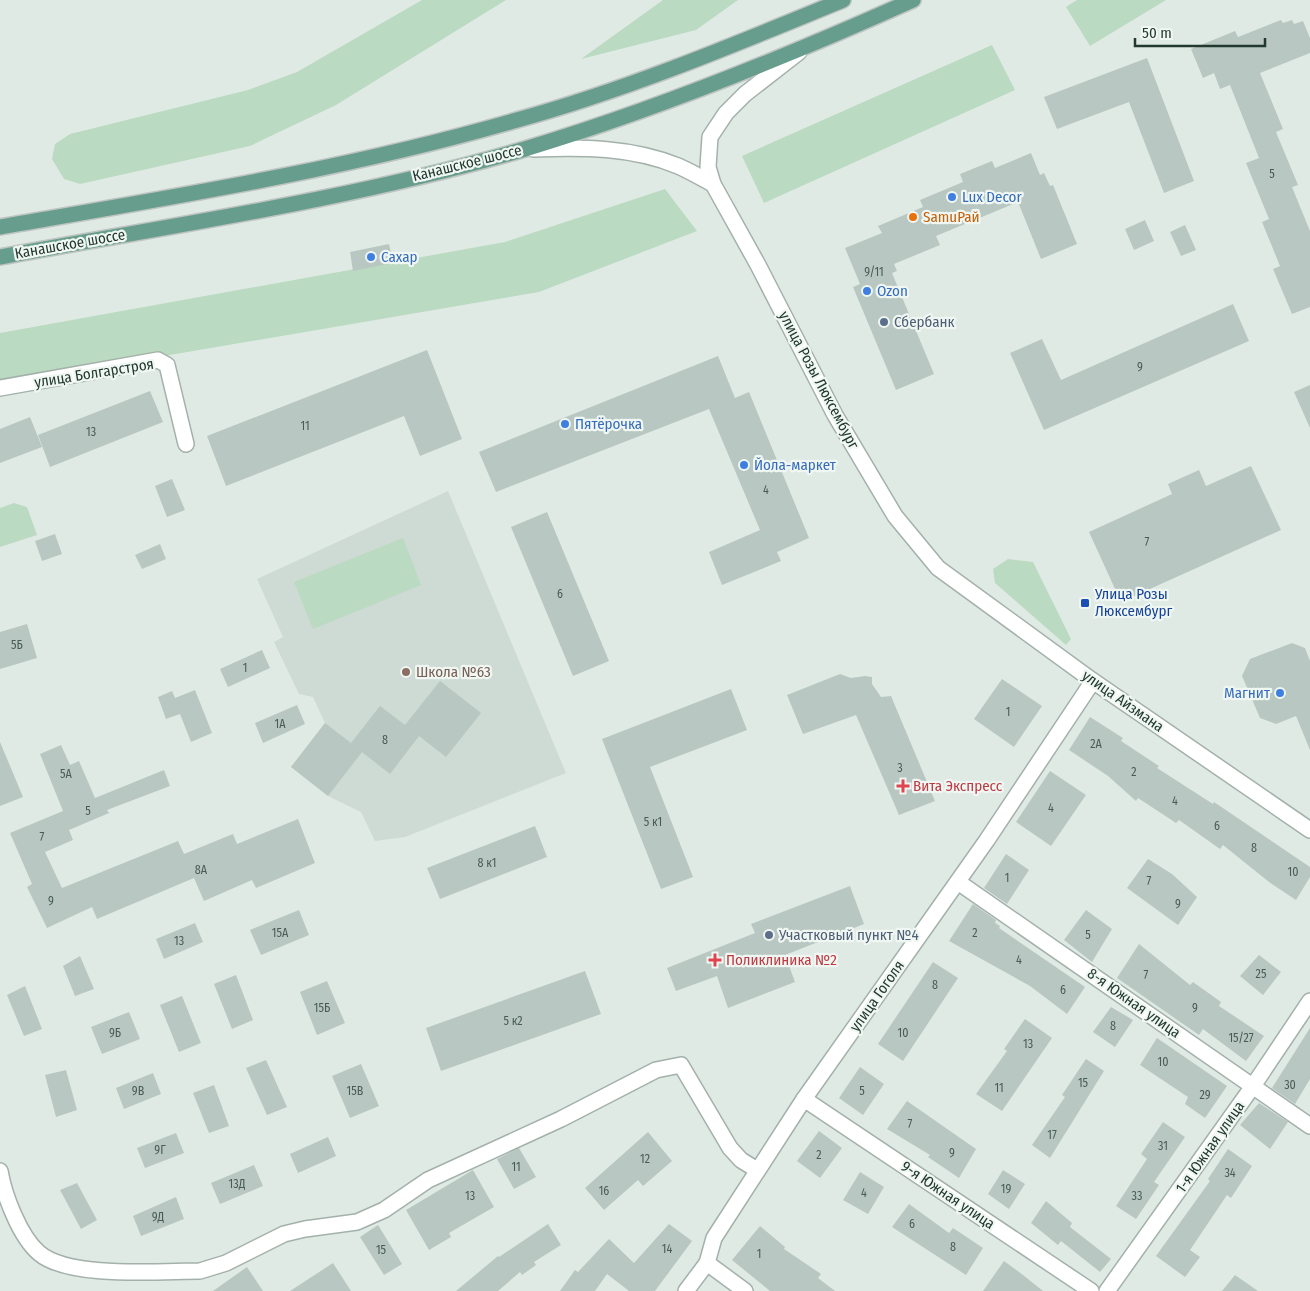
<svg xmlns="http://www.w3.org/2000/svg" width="1310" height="1291" font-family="'Fira Sans Condensed',sans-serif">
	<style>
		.built { fill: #cedad4 }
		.green { fill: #badac1 }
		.building { fill: #b8c7c1 }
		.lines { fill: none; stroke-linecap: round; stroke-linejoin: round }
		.minor-casing { stroke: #a3b1ab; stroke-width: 18 }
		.major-casing { stroke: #bdc4c1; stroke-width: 18 }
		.minor { stroke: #fff; stroke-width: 15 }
		.major { stroke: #679d8c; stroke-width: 15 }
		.shop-dot { fill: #3f7fe0; stroke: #f0f7f3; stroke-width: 2 }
		.food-dot { fill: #e8710a; stroke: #f0f7f3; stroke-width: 2 }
		.service-dot { fill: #5c6f8a; stroke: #f0f7f3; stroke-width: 2 }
		.transit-dot { fill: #1a4fb4; stroke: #f0f7f3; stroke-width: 2 }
		.education-dot { fill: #8d6e63; stroke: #f0f7f3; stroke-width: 2 }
		.health-dot { fill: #e0444e; stroke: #f0f7f3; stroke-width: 2 }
		.labels { text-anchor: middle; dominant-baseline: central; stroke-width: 4.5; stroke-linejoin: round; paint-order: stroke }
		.number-label { font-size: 12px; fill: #485c55 }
		.street-label { font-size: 15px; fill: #223931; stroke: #f0f7f3 }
		.shop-label { font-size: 15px; fill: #366cbe; stroke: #f0f7f3; text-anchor: start }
		.food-label { font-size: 15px; fill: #c56008; stroke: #f0f7f3; text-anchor: start }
		.service-label { font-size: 15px; fill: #4e5e75; stroke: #f0f7f3; text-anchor: start }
		.transit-label { font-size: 15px; fill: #164399; stroke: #f0f7f3; text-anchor: start }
		.education-label { font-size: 15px; fill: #785e54; stroke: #f0f7f3; text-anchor: start }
		.health-label { font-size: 15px; fill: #be3a42; stroke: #f0f7f3; text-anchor: start }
	</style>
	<rect width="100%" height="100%" fill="#e0eae5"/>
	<polygon class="built" points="448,491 566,773 405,837 375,841 361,812 328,796 291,767 325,723 313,697 299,694 274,642 283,637 257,579"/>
	<g class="green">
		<polygon points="422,0 506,0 336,105 250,146 80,184 64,179 52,159 55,144 70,134 248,90 297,72"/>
		<polygon points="663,0 738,0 696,30 581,59"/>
		<polygon points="1077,0 1166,0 1090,46 1066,7"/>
		<polygon points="992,45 1015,90 764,203 742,156"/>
		<polygon points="665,189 697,231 539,292 0,384 0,333 505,242"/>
		<polygon points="14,503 27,507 37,535 0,547 0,508"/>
		<polygon points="403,538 421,585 313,629 294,582"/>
		<polygon points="1008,559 1033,562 1071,639 1066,645 995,583 993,569"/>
	</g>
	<g class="building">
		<polygon points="1281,20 1283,23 1292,20 1294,24 1303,21 1310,38 1310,53 1260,73 1283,129 1276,132 1298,185 1292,187 1310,231 1310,307 1292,314 1273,269 1280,266 1262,222 1269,219 1246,163 1259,158 1230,85 1220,89 1214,73 1203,78 1191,49 1235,31 1238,37"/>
		<polygon points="1147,58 1194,181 1164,193 1129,102 1057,129 1044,97"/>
		<polygon points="1031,153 1040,175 1044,173 1050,186 1053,185 1077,244 1041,259 1018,202 936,236 940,245 894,264 897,271 892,273 934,374 896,390 853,287 860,284 845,248 882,233 878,226 923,207 920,200 963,182 960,174 992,161 995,168"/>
		<polygon points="1145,220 1154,241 1134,250 1125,229"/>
		<polygon points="1185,225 1196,250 1181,256 1170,232"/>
		<polygon points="389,244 393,263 353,271 350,252"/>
		<polygon points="1233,304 1249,341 1044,430 1010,353 1042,339 1061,380"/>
		<polygon points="427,350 462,439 420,456 404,416 226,486 207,436"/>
		<polygon points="718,356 735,398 749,392 809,538 777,552 781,561 722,585 709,552 760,530 709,409 496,492 479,452"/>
		<polygon points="1310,385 1310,428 1294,392"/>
		<polygon points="150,391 163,422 50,467 38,435"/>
		<polygon points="30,417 42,447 0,463 0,429"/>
		<polygon points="1251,466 1281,530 1121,602 1089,532 1172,494 1168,484 1199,470 1206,486"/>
		<polygon points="172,479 185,510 167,517 155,486"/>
		<polygon points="547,512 609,661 573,676 511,527"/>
		<polygon points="55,534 62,554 42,561 35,541"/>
		<polygon points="160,544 166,559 142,569 135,555"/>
		<polygon points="27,624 37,658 0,669 0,632"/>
		<polygon points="1292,643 1305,648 1310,661 1310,750 1296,716 1276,724 1260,718 1242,676 1250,659"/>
		<polygon points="262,650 270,668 228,687 220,669"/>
		<polygon points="840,674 851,678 865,676 872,677 872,684 881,697 891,696 935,801 899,815 856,715 803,734 787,695"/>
		<polygon points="1002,679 1042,706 1014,747 974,719"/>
		<polygon points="440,681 481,713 446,757 419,736 390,774 362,752 328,796 291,767 325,723 351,743 380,706 405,725"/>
		<polygon points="731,689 747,730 650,767 693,877 661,889 602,739"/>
		<polygon points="195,690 212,733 191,742 180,714 166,719 158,697 172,691 175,698"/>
		<polygon points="297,705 305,724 263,743 255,723"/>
		<polygon points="1090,717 1123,738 1121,741 1159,766 1157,768 1213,804 1214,802 1310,867 1310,877 1296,900 1269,882 1223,845 1220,849 1179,820 1176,823 1138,798 1136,801 1108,776 1069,750"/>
		<polygon points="0,742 23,797 0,806"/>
		<polygon points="61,745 70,765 79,761 95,798 164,770 170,786 107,810 109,813 69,830 73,840 45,852 62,888 178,841 184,854 233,834 237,844 298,819 315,863 256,888 252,880 204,901 194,878 97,919 92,907 47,928 27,887 32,884 10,833 63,811 40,754"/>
		<polygon points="1050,771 1086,795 1051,846 1016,822"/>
		<polygon points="535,826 547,857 440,899 427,868"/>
		<polygon points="1006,854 1029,870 1007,904 984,888"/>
		<polygon points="1148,859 1172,874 1197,897 1178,925 1127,888"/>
		<polygon points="850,886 864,924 785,955 795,982 728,1008 717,976 676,991 667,968 755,933 751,924"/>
		<polygon points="973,904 996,920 995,923 1000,926 999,928 1085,987 1067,1014 1030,986 949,941"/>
		<polygon points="299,910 309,935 261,955 250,930"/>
		<polygon points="1086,910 1112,929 1092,962 1064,940"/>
		<polygon points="195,923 203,942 164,959 156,939"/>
		<polygon points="1139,944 1190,985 1193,982 1221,1002 1219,1006 1264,1036 1246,1061 1203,1029 1199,1035 1117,978"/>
		<polygon points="1259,955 1281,972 1263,995 1240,976"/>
		<polygon points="80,956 94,989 75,996 63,966"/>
		<polygon points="933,962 958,978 903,1061 878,1044"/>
		<polygon points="585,971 601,1014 441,1071 426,1028"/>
		<polygon points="236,975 253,1020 232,1029 214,984"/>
		<polygon points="327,981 345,1023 317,1035 300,992"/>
		<polygon points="25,986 42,1029 24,1036 7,995"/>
		<polygon points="182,996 201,1043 179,1052 160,1005"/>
		<polygon points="1111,1007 1133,1020 1115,1047 1093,1032"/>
		<polygon points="129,1012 140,1039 102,1054 91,1027"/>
		<polygon points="1025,1019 1052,1038 1002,1111 976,1094 1007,1051 1004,1049"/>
		<polygon points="1310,1028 1310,1079 1295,1104 1272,1088"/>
		<polygon points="1157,1038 1227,1086 1205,1118 1185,1104 1188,1097 1140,1065"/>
		<polygon points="1086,1059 1104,1071 1050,1158 1032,1145 1065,1097 1062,1095"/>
		<polygon points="266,1060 287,1107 267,1115 246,1068"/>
		<polygon points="361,1064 379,1106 350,1118 332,1076"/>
		<polygon points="860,1067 884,1084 863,1115 839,1098"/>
		<polygon points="66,1070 77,1110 56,1117 45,1075"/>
		<polygon points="153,1073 161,1094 124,1109 116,1088"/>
		<polygon points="214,1085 229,1126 209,1133 193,1093"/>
		<polygon points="907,1101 976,1149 959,1178 928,1157 930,1155 887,1129"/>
		<polygon points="1259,1103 1288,1122 1270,1149 1240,1125"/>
		<polygon points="1163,1122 1185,1137 1154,1182 1159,1185 1136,1219 1116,1206 1147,1159 1141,1154"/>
		<polygon points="819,1131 842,1148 820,1178 797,1161"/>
		<polygon points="648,1132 672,1161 643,1186 638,1180 604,1210 585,1188"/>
		<polygon points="176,1133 184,1153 145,1168 137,1148"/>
		<polygon points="328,1137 336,1156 298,1173 290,1154"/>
		<polygon points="519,1148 536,1177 514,1189 497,1159"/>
		<polygon points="1228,1149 1252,1166 1231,1198 1227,1195 1190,1250 1200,1257 1185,1277 1156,1256 1210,1181 1208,1179"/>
		<polygon points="254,1165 263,1186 220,1204 211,1183"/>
		<polygon points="473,1170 494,1207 449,1233 451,1237 429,1250 406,1210"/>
		<polygon points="1003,1170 1025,1184 1009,1209 988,1194"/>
		<polygon points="860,1172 884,1187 868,1214 843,1200"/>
		<polygon points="77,1183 97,1220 81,1229 60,1190"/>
		<polygon points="176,1197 184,1219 141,1236 133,1216"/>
		<polygon points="1046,1201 1072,1223 1070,1227 1111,1259 1100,1272 1061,1241 1058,1245 1031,1223"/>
		<polygon points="909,1204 949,1233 953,1228 983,1248 966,1275 892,1227"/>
		<polygon points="548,1224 561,1245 534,1262 536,1265 522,1275 520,1272 498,1291 456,1291 498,1256 499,1257"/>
		<polygon points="669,1224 692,1241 655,1291 629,1291 607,1274 595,1291 560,1291 575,1270 578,1272 609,1239 634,1263"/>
		<polygon points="378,1225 402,1264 384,1275 360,1237"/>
		<polygon points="760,1226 785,1247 784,1249 821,1274 818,1278 835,1291 770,1291 732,1260"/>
		<polygon points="1004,1261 1023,1275 1043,1291 983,1291"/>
		<polygon points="333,1263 351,1291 290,1291"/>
		<polygon points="247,1267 263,1291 213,1291"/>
		<polygon points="1235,1275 1258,1291 1222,1291"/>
	</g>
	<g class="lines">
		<defs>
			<g id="minor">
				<polyline points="799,52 745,94 726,113 710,137 708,167 713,184 758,265 835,415 895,516 938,568 1093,681 1310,830"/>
				<path d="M533,149C582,147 632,147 678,166C690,171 701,178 713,184"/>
				<polyline points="0,388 158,360 167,365 186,444"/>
				<polyline points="958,882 1310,1126"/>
				<polyline points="804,1099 1091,1291"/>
				<path d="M0,1171C4,1195 20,1237 39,1253C69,1279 160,1271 200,1271L226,1263L284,1234L305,1229L357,1222L384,1210L428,1180L561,1119L656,1070L681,1065L730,1148L741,1160L757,1170"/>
				<polyline points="707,1263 745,1291"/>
				<polyline points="686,1291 707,1263 714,1238 804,1099 987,840 1093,681"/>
				<polyline points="1107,1291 1253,1086 1310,1001"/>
			</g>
			<g id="major">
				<path d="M0,227C173,197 348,169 517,120C629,89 736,44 843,0"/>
				<path d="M0,257C175,225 354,199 525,149C658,109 786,57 913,0"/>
			</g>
		</defs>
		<use href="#minor" class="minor-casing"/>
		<use href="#major" class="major-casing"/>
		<use href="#minor" class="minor"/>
		<use href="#major" class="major"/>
	</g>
	<g class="shop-dot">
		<circle cx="952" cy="197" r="5"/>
		<circle cx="371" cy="257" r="5"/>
		<circle cx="867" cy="291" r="5"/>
		<circle cx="565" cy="424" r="5"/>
		<circle cx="744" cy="465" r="5"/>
		<circle cx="1280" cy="693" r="5"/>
	</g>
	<circle class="food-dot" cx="913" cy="217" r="5"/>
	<g class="service-dot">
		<circle cx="884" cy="322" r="5"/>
		<circle cx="769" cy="935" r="5"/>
	</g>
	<rect class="transit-dot" x="1080" y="598" width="10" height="10" rx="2.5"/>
	<circle class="education-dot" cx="406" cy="672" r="5"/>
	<g class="health-dot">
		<path d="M900.5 778.5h5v5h5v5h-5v5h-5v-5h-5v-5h5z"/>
		<path d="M712.5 952.5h5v5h5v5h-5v5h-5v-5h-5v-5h5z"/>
	</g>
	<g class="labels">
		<g class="number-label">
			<text x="1272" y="174">5</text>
			<text x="874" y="272">9/11</text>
			<text x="1140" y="367">9</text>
			<text x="305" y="426">11</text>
			<text x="91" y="432">13</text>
			<text x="766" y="490">4</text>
			<text x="1147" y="542">7</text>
			<text x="560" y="594">6</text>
			<text x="17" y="645">5Б</text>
			<text x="245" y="668">1</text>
			<text x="1008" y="712">1</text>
			<text x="280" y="724">1А</text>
			<text x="385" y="740">8</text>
			<text x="1096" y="744">2А</text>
			<text x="900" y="768">3</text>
			<text x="1134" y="772">2</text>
			<text x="66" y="774">5А</text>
			<text x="1175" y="801">4</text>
			<text x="1051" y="808">4</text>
			<text x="88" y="811">5</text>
			<text x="653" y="822">5 к1</text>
			<text x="1217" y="826">6</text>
			<text x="42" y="837">7</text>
			<text x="1254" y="848">8</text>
			<text x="487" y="863">8 к1</text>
			<text x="201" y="870">8А</text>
			<text x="1293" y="872">10</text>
			<text x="1007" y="878">1</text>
			<text x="1149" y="881">7</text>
			<text x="51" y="901">9</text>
			<text x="1178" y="904">9</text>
			<text x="280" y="933">15А</text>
			<text x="975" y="933">2</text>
			<text x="1088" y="935">5</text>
			<text x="179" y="941">13</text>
			<text x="1019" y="960">4</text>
			<text x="1261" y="974">25</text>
			<text x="1146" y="975">7</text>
			<text x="935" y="985">8</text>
			<text x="1063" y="990">6</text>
			<text x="322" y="1008">15Б</text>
			<text x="1195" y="1008">9</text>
			<text x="513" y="1021">5 к2</text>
			<text x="1113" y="1026">8</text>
			<text x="115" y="1033">9Б</text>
			<text x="903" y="1033">10</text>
			<text x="1241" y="1038">15/27</text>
			<text x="1028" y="1044">13</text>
			<text x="1163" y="1062">10</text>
			<text x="1083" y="1083">15</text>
			<text x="1290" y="1085">30</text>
			<text x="999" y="1088">11</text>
			<text x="138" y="1091">9В</text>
			<text x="355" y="1091">15В</text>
			<text x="862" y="1091">5</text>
			<text x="1205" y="1095">29</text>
			<text x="910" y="1124">7</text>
			<text x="1052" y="1135">17</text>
			<text x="1163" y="1146">31</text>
			<text x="160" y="1150">9Г</text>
			<text x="952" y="1153">9</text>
			<text x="819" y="1155">2</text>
			<text x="645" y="1159">12</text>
			<text x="516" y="1167">11</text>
			<text x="1230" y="1173">34</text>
			<text x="237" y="1184">13Д</text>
			<text x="1006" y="1189">19</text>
			<text x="604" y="1191">16</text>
			<text x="864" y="1193">4</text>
			<text x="470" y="1196">13</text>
			<text x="1137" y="1196">33</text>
			<text x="158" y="1217">9Д</text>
			<text x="912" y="1224">6</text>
			<text x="953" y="1247">8</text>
			<text x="667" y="1249">14</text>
			<text x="381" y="1250">15</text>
			<text x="759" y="1254">1</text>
		</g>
		<g class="street-label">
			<text transform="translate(467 163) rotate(-14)">Канашское шоссе</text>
			<text transform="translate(70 244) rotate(-10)">Канашское шоссе</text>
			<text transform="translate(94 373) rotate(-9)">улица Болгарстроя</text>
			<text transform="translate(819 380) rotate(62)">улица Розы Люксембург</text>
			<text transform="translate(1123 701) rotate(35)">улица Айзмана</text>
			<text transform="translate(877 996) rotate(-55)">улица Гоголя</text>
			<text transform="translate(1134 1003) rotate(35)">8-я Южная улица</text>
			<text transform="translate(1210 1147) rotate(-55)">1-я Южная улица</text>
			<text transform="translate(948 1195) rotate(34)">9-я Южная улица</text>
		</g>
		<g class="shop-label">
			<text x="962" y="197">Lux Decor</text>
			<text x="381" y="257">Сахар</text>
			<text x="877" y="291">Ozon</text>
			<text x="575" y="424">Пятёрочка</text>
			<text x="754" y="465">Йола-маркет</text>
			<text x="1270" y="693" text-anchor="end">Магнит</text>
		</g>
		<g class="food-label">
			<text x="923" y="217">SamuРай</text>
		</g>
		<g class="service-label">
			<text x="894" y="322">Сбербанк</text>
			<text x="779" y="935">Участковый пункт №4</text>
		</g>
		<g class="transit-label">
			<text x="1095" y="594">Улица Розы<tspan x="1095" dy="17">Люксембург</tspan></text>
		</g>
		<g class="education-label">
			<text x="416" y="672">Школа №63</text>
		</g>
		<g class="health-label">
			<text x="913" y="786">Вита Экспресс</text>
			<text x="726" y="960">Поликлиника №2</text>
		</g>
	</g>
	<path d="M1135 38v8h130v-8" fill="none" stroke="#223931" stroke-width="2.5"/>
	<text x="1142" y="38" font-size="15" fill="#223931" stroke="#f0f7f3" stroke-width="4" paint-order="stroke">50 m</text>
</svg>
